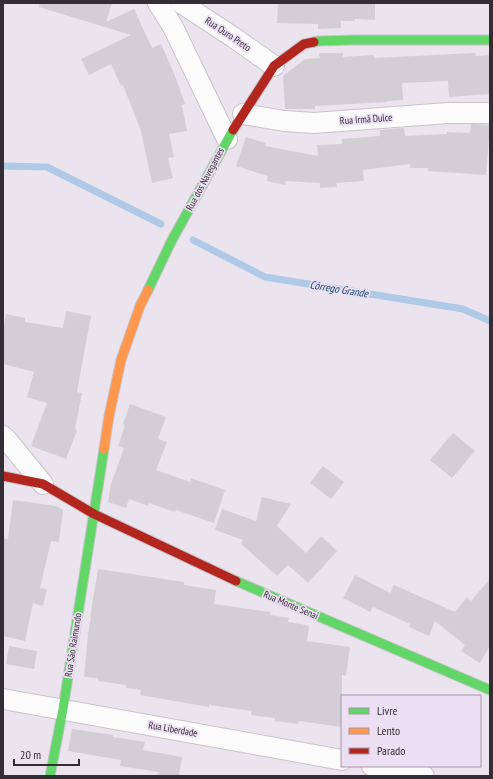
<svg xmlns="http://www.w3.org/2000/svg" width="493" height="779" font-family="'PT Sans Narrow',sans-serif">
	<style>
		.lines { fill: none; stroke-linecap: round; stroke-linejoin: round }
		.stream { stroke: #aecae6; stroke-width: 7 }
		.building { fill: #d3cdd5 }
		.street-casing { stroke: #c8c3cb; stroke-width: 22 }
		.fast-casing { stroke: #c8c3cb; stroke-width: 11 }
		.slow-casing { stroke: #c8c3cb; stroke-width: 11 }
		.jam-casing { stroke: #c8c3cb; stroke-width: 11 }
		.street { stroke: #fcfbfc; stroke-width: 20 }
		.fast { stroke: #63d668; stroke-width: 9 }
		.slow { stroke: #ff974d; stroke-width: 9 }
		.jam { stroke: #b3261e; stroke-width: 9 }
		.labels { text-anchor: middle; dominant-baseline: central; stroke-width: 3.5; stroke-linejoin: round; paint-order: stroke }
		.street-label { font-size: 10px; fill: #332d35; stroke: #eddff3 }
		.water-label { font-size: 11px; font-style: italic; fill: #0e4264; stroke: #eddff3 }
	</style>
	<rect width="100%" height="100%" fill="#ebe4ee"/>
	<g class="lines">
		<g class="stream">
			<polyline points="3,166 47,167 161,224"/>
			<polyline points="193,240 265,277 463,309 490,321"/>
		</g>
	</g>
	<g class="building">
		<polygon points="40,3 112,3 106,22 134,9 152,48 161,44 175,76 185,104 182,105 187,131 169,134 174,157 168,158 173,178 152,183 141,131 123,85 121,86 111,64 89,75 81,59 131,35 39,7"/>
		<polygon points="278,3 375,3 375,20 355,19 355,21 341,21 341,28 318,29 318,24 277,23"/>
		<polygon points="320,53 343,53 343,57 374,55 374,58 475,53 476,56 490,55 490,94 449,97 448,81 402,83 403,100 387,101 387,102 315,106 315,109 285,109 283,76 305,59 320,58 319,54"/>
		<polygon points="471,124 490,125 486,175 428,171 428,168 410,168 410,164 363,170 364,181 336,183 337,187 320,188 320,183 286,181 285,185 267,181 268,176 236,166 246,137 266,143 265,146 318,156 317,145 342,144 342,139 380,136 380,130 404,128 405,136 447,134 447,132 470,133"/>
		<polygon points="66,311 91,316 77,392 82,393 75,429 77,430 66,459 31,446 47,403 27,397 34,372 3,364 3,330 6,314 25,318 25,322 63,328"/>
		<polygon points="130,404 166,417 158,439 167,442 156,470 190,482 191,478 225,490 214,523 176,510 175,512 149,503 148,506 129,499 126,508 108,502 111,484 124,448 118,446 125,425 123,424"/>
		<polygon points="453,433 475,451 452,478 430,460"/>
		<polygon points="323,466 344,482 331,499 310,483"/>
		<polygon points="262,497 291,504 277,526 306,553 321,536 337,551 308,583 288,565 277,576 241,544 243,540 215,530 222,509 256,521"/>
		<polygon points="13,500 56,506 63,510 59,542 51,541 40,588 47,589 43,606 33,603 25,641 3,636 3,538 8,539"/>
		<polygon points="98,569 184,582 184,585 216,590 214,604 270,612 270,615 289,618 288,622 306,625 309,626 307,641 350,647 346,676 342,675 342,727 299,721 298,724 275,721 275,718 251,715 252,711 209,705 209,707 140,695 141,690 126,688 126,685 98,681 98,678 84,677 88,634 91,617 90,617"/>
		<polygon points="355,575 390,593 394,585 455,612 467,597 471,601 490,579 490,646 480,663 461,651 465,645 435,621 429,636 409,627 410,624 373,607 370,612 343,598"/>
		<polygon points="9,646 37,651 34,669 6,664"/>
		<polygon points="72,729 113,735 113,737 145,742 143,750 182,757 179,776 157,776 158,772 120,766 121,760 68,751"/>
	</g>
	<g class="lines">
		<defs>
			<g id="street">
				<polyline points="158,3 173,27 227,139"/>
				<polyline points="181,3 233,37 274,66"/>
				<polyline points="243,114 284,121 314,123 448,113 490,113"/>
				<polyline points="3,436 7,440 43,484"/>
				<polyline points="3,699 276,748 342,760"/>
				<polyline points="372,766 424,776"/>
			</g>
			<g id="fast">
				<polyline points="314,42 319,41 354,40 490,40"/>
				<polyline points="148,290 172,240 233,130"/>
				<polyline points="236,581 490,690"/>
				<polyline points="50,776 63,709 104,449"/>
			</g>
			<polyline id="slow" points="104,449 109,416 121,360 140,306 148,290"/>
			<g id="jam">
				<polyline points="233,130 274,66 304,44 314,42"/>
				<polyline points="3,476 43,484 94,514 236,581"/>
			</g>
		</defs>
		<use href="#street" class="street-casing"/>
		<use href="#fast" class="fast-casing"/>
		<use href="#slow" class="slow-casing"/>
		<use href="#jam" class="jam-casing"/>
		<use href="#street" class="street"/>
		<use href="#fast" class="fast"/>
		<use href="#slow" class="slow"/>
		<use href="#jam" class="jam"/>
	</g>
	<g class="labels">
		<g class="street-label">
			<text transform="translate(228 34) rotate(34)">Rua Ouro Preto</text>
			<text transform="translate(366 119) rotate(-4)">Rua Irmã Dulce</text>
			<text transform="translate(205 179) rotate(-62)">Rua dos Navegantes</text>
			<text transform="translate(291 605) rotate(23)">Rua Monte Senai</text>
			<text transform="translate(73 645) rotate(-81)">Rua São Raimundo</text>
			<text transform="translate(173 729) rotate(10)">Rua Liberdade</text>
		</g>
		<g class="water-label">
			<text transform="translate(339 289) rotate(9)">Córrego Grande</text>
		</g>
	</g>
	<rect width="493" height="779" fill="none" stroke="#332d35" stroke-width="8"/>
	<rect x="341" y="695" width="140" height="72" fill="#eddff3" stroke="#a398a7"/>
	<rect x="349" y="708" width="20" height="6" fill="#63d668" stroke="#a398a7"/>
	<text x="377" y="715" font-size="12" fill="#332d35">Livre</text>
	<rect x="349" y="728" width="20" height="6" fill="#ff974d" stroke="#a398a7"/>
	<text x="377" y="735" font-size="12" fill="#332d35">Lento</text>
	<rect x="349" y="748" width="20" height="6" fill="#b3261e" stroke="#a398a7"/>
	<text x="377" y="755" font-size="12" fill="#332d35">Parado</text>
	<path d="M14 759v6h65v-6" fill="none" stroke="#332d35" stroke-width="2"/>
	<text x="20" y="759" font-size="12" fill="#332d35" stroke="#eddff3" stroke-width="3" paint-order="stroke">20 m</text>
</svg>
